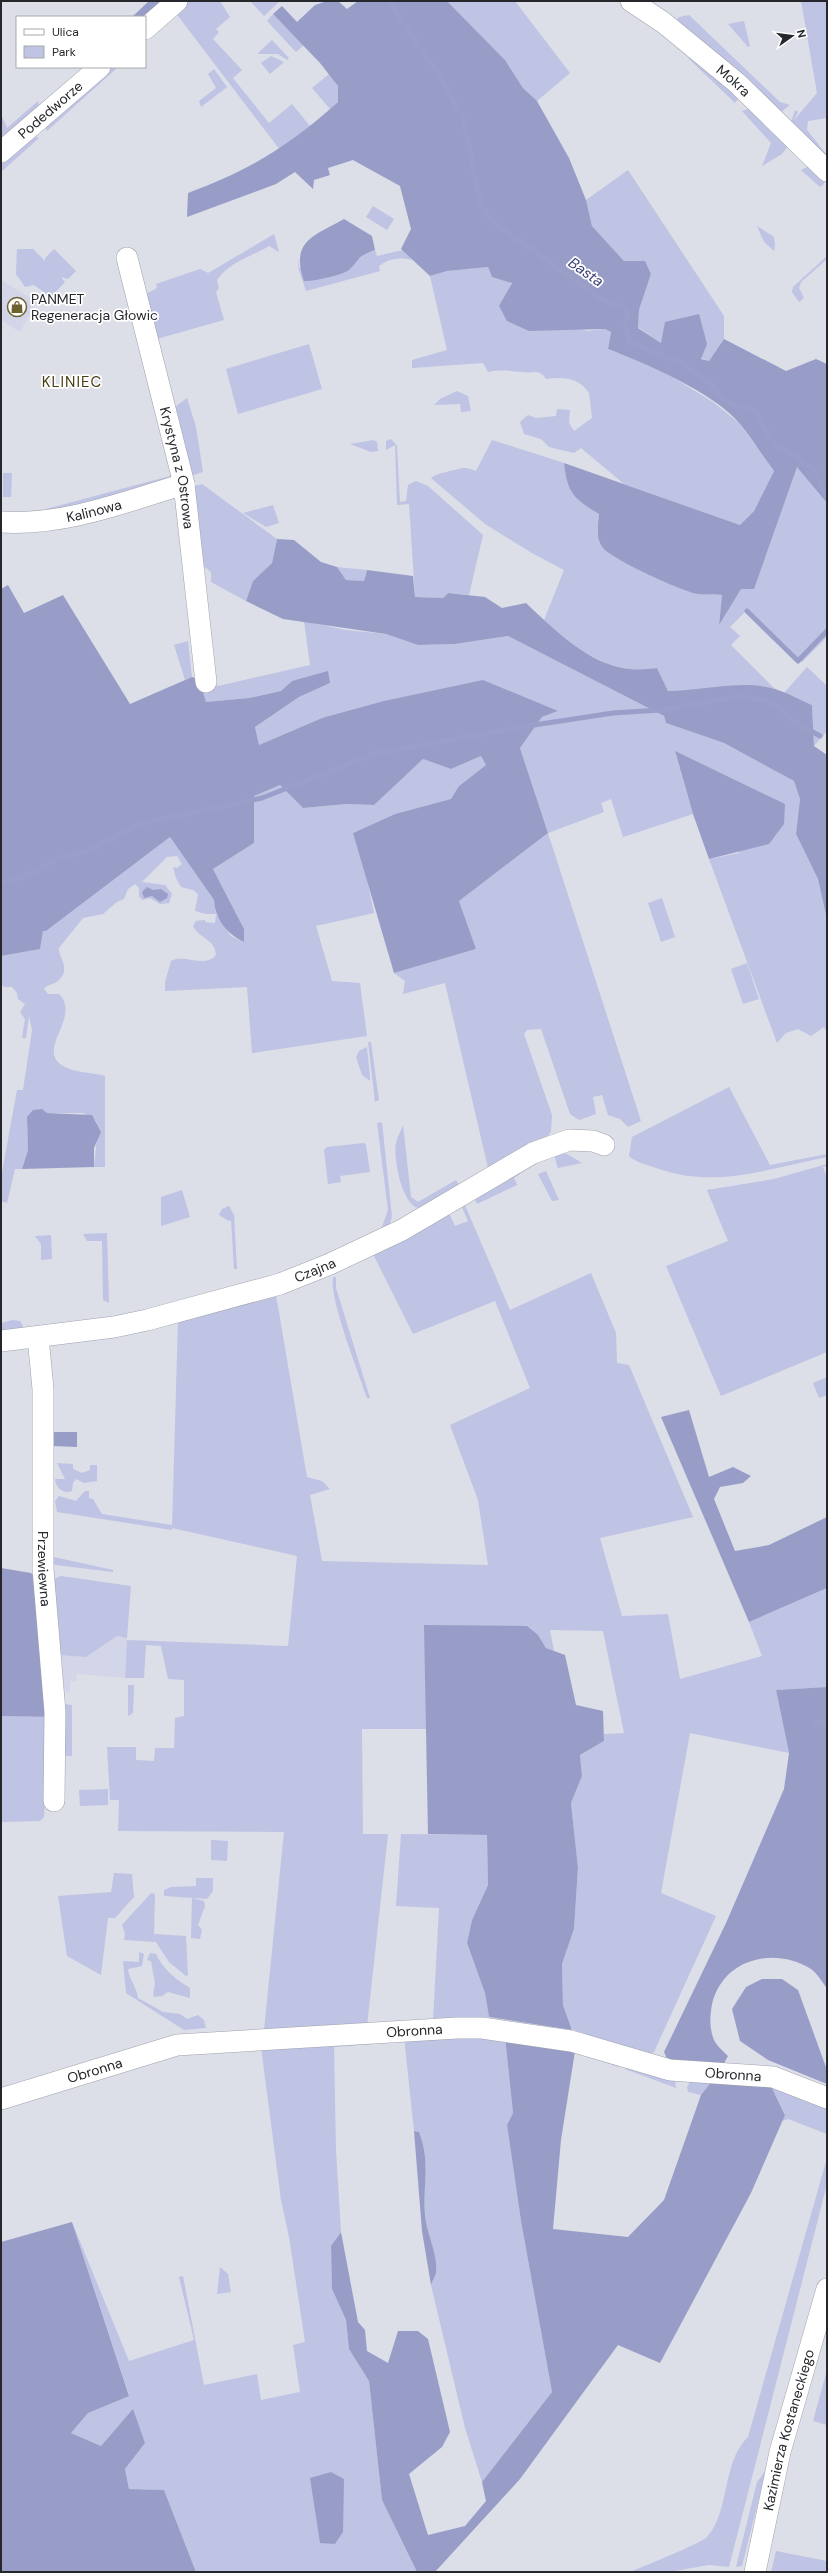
<svg xmlns="http://www.w3.org/2000/svg" width="828" height="2573" font-family="'DM Sans',sans-serif">
	<style>
		.built { fill: #d3d6e8 }
		.green { fill: #bfc3e4 }
		.forest { fill: #989dc8 }
		.water { fill: #9a9fca }
		.lines { fill: none; stroke-linecap: round; stroke-linejoin: round }
		.stream { stroke: #9a9fca; stroke-width: 5 }
		.minor-casing { stroke: #a0a2ac; stroke-width: 22 }
		.minor { stroke: #fff; stroke-width: 21 }
		.labels { text-anchor: middle; dominant-baseline: central; stroke-width: 3.5; stroke-linejoin: round; paint-order: stroke }
		.street-label { font-size: 14px; fill: #26272b; stroke: #fff }
		.poi-label { font-size: 14px; fill: #26272b; stroke: #fff; text-anchor: start }
		.water-label { font-size: 15px; font-style: italic; fill: #3f427a; stroke: #fff }
		.neighbourhood-label { font-size: 15px; letter-spacing: 1px; fill: #493f16; stroke: #fff }
	</style>
	<rect width="100%" height="100%" fill="#dcdee8"/>
	<g class="built">
		<polygon points="1,280 37,302 20,332 1,320"/>
		<polygon points="117,1636 127,1638 125,1678 77,1674 76,1681 70,1681 70,1693 56,1686 62,1666 61,1655 86,1657"/>
	</g>
	<g class="green">
		<polygon points="187,1 220,1 230,17 216,29 219,32 213,39 242,70 233,78 269,123 292,104 310,126 280,150 175,12"/>
		<polygon points="250,1 280,1 264,16"/>
		<polygon points="447,1 515,1 570,73 537,101 523,88 505,60"/>
		<polygon points="801,1 827,1 827,118 808,121 807,130 827,155 827,160 790,125 795,110 798,112 794,120 817,93"/>
		<polygon points="273,14 304,45 296,52 267,21"/>
		<polygon points="689,15 780,102 790,105 781,112 675,22 679,17"/>
		<polygon points="744,21 750,46 748,47 728,24"/>
		<polygon points="272,40 289,58 287,60 278,54 257,54"/>
		<polygon points="696,55 740,96 735,103 688,58"/>
		<polygon points="271,56 284,62 270,74 261,63"/>
		<polygon points="108,67 118,67 47,131 43,124"/>
		<polygon points="214,69 227,87 201,107 199,101 216,88 208,74"/>
		<polygon points="329,74 338,86 338,102 330,109 312,88"/>
		<polygon points="38,101 39,108 1,140 1,114 7,128"/>
		<polygon points="753,107 788,146 782,154 762,166 771,143 742,111"/>
		<polygon points="31,134 39,138 1,172 1,160"/>
		<polygon points="813,164 825,177 824,184 820,187 801,170"/>
		<polygon points="628,170 724,316 724,339 709,361 661,343 638,327 639,310 651,274 645,261 624,261 592,226 586,200"/>
		<polygon points="373,206 394,219 387,230 366,217"/>
		<polygon points="757,226 774,237 775,245 774,251 764,242"/>
		<path d="M274,234L279,252L269,246C251,257 230,261 217,280L219,288L216,292L224,320L153,340L144,295L157,288L156,284L200,269L208,273L210,272Z"/>
		<polygon points="17,249 33,249 45,261 45,258 54,249 76,271 68,279 61,277 65,282 51,297 34,285 25,287 16,274"/>
		<path d="M375,250L377,256L403,250L413,260C401,257 389,258 379,266L380,271L306,291L298,267V258L299,268L348,271L361,255Z"/>
		<polygon points="827,256 827,259 801,282 799,288 804,298 799,302 792,292 793,287"/>
		<path d="M488,267L492,277L512,282L500,306L587,331L605,329L611,332L608,349L656,367L713,402L739,423L774,471L754,511L740,525L624,484L581,448L574,453L549,447L541,439L524,434L520,422L528,415L536,418L556,416L557,409L570,410L569,423L574,431L592,418L589,393C578,377 563,377 546,379C539,368 533,374 523,372C510,371 501,369 488,372L483,363L412,368V360L447,350L430,276L447,271Z"/>
		<polygon points="309,344 322,389 238,414 226,369"/>
		<polygon points="457,391 468,396 471,411 461,412 460,404 434,405 440,399"/>
		<polygon points="187,398 196,427 203,472 191,476 175,407"/>
		<polygon points="391,439 397,446 400,502 406,501 408,485 416,481 428,486 483,535 469,595 448,593 443,598 415,597 409,504 397,505 395,445 386,450 386,441"/>
		<polygon points="374,440 377,442 378,451 371,452 350,444"/>
		<path d="M492,440L564,463C567,492 574,499 599,514L597,533L618,559L684,589L697,594L722,595L719,624L741,588H754L797,466L827,503V637L802,662L748,609L730,627L740,636L731,645L775,689L738,685L690,691H668L657,668C648,669 638,671 629,669C596,664 567,642 544,620L564,570L532,553L485,524L431,478C434,474 458,469 463,468C467,467 472,470 476,471Z"/>
		<polygon points="174,471 171,480 147,490 47,512 46,509 170,476"/>
		<polygon points="3,473 12,473 11,497 3,497"/>
		<polygon points="202,484 277,539 272,563 253,581 246,601 211,582 211,572 202,565 191,487"/>
		<polygon points="273,505 279,523 266,527 243,513"/>
		<polygon points="337,567 367,570 364,581 346,580"/>
		<polygon points="304,621 346,630 386,634 418,645 455,644 508,636 664,716 666,723 724,743 794,781 800,799 796,834 818,879 826,915 827,1032 824,1027 811,1036 798,1029 786,1033 777,1043 709,859 739,853 675,752 693,814 623,837 611,799 601,803 604,812 548,833 641,1121 628,1127 620,1119 608,1115 602,1095 593,1097 596,1114 579,1120 570,1114 541,1029 527,1030 524,1034 552,1115 551,1131 548,1136 488,1168 445,983 403,994 405,981 394,973 476,949 459,901 548,833 520,748 542,717 558,711 322,718 259,745 255,727 299,697 330,683 292,681 281,691 249,698 206,702 200,687 218,686 310,665"/>
		<polygon points="188,641 192,677 185,680 174,645"/>
		<polygon points="807,667 827,686 827,731 814,746 812,705 784,693"/>
		<path d="M481,756L486,765L459,786L452,799L395,814L353,833L364,865L374,913L316,926L332,981L360,983L367,1036L252,1053L247,987L165,991V982L171,961C184,953 205,969 216,955C215,939 200,939 193,926L196,921L205,920V922L215,923L216,914H206L195,911L198,894L193,890L181,887L176,878L173,867L177,868L182,864L177,856L167,857L142,882L165,885L172,894L169,903L160,904L150,898L142,900L139,896V888L135,884L128,889L124,899L117,902L103,914L83,918L59,948C58,958 72,968 58,981C53,985 47,984 44,989L48,994H59C82,1017 35,1049 63,1066C74,1073 92,1072 105,1076V1167H94L98,1128L96,1121L83,1113H47L27,1117L28,1150L22,1169H15L7,1203L1,1201V1178L17,1090H23L32,1030L29,1016L26,1038H22L25,1019L20,1012L25,1004L18,999L17,993L12,987H4L1,984V956L40,949L43,931H46L170,837L214,900L216,914L231,936L243,942L244,929L213,869L254,843L253,796L280,785L303,808L346,804L373,805L423,759L451,769Z"/>
		<polygon points="662,898 675,937 661,942 648,903"/>
		<polygon points="747,963 759,999 743,1004 731,969"/>
		<polygon points="368,1042 371,1042 379,1100 375,1102"/>
		<polygon points="367,1047 370,1078 370,1081 362,1075 356,1057 359,1051"/>
		<path d="M729,1087L770,1165L827,1154V1157C770,1168 717,1189 659,1169C648,1165 637,1163 629,1156L632,1137Z"/>
		<polygon points="382,1122 392,1217 389,1226 381,1230 388,1210 377,1123"/>
		<path d="M403,1125L411,1197L418,1202L456,1180L460,1186L418,1208C402,1204 393,1159 396,1143C397,1137 401,1131 403,1125Z"/>
		<polygon points="364,1143 366,1145 370,1172 340,1176 341,1182 328,1184 324,1150 327,1147"/>
		<polygon points="560,1153 567,1154 582,1163 558,1168 554,1155"/>
		<polygon points="827,1164 827,1166 823,1167 827,1177 827,1352 721,1396 666,1266 728,1241 707,1190 774,1179"/>
		<polygon points="519,1171 520,1174 514,1178 517,1185 477,1204 474,1197"/>
		<polygon points="546,1171 559,1200 552,1201 538,1174"/>
		<polygon points="182,1190 190,1217 161,1226 161,1197"/>
		<polygon points="464,1203 510,1310 591,1273 616,1333 617,1363 629,1365 693,1517 600,1538 622,1616 668,1614 680,1679 762,1656 749,1622 827,1588 827,1687 776,1690 789,1753 690,1733 661,1893 716,1916 654,2052 645,2055 572,2029 563,2005 562,1964 574,1929 578,1868 571,1803 582,1776 580,1755 604,1741 604,1734 624,1733 603,1631 550,1630 554,1651 546,1648 538,1635 425,1625 427,1729 362,1729 363,1834 388,1834 367,2026 264,2030 284,1832 118,1831 119,1800 110,1800 107,1747 136,1747 136,1760 154,1761 155,1748 174,1748 175,1718 184,1716 184,1680 168,1679 161,1646 146,1645 144,1678 125,1678 127,1640 288,1646 297,1556 172,1528 178,1321 276,1295 307,1477 322,1481 330,1489 310,1495 322,1561 488,1565 478,1500 450,1425 530,1388 495,1301 413,1334 373,1254 449,1213 455,1226 468,1221 461,1205"/>
		<polygon points="229,1206 234,1215 237,1269 234,1269 231,1220 229,1221 219,1215 222,1209"/>
		<polygon points="107,1233 109,1303 103,1300 102,1241 87,1241 83,1234"/>
		<polygon points="51,1235 52,1259 41,1260 41,1244 35,1236"/>
		<path d="M333,1277H336V1288L370,1398H367C359,1373 329,1299 333,1277Z"/>
		<polygon points="13,1320 20,1321 25,1330 1,1332 1,1323"/>
		<polygon points="827,1377 827,1395 819,1398 813,1383"/>
		<path d="M57,1463L73,1464V1469L82,1473L90,1470V1465H97V1481L84,1483L76,1479L73,1483L72,1491C64,1495 55,1487 55,1479H65Z"/>
		<polygon points="85,1491 89,1491 89,1498 93,1499 102,1514 172,1525 172,1530 57,1512 55,1501 59,1496 76,1501"/>
		<polygon points="50,1509 54,1509 54,1557 113,1570 113,1572 56,1565 49,1562"/>
		<polygon points="61,1576 131,1586 127,1638 117,1636 86,1657 59,1655 51,1580"/>
		<polygon points="128,1685 134,1685 133,1713 128,1716"/>
		<polygon points="64,1704 72,1705 72,1756 61,1756"/>
		<polygon points="1,1716 50,1717 44,1817 40,1821 1,1822"/>
		<polygon points="108,1789 108,1805 80,1806 79,1790"/>
		<polygon points="401,1834 487,1835 488,1885 472,1920 467,1943 485,1993 489,2017 433,2021 439,1908 396,1906"/>
		<polygon points="211,1840 228,1841 227,1861 211,1860"/>
		<polygon points="114,1873 132,1874 134,1897 115,1918 108,1918 101,1975 67,1956 58,1896 111,1892"/>
		<polygon points="196,1878 213,1878 213,1891 207,1899 164,1896 164,1890 171,1887 196,1886"/>
		<polygon points="151,1893 155,1894 154,1934 186,1936 188,1975 186,1976 169,1962 156,1942 124,1940 125,1934 122,1925"/>
		<polygon points="192,1898 204,1901 205,1906 198,1925 202,1930 200,1939 191,1938"/>
		<path d="M139,1952L144,1954L142,1966L128,1969C129,1980 137,1987 138,1998L163,2012L180,2014L187,2019L198,2015L204,2020L206,2028L184,2030L126,1993L123,1961L139,1962Z"/>
		<path d="M150,1953L156,1954C163,1969 175,1979 190,1988V1998L168,1992L162,1996L154,1997L153,1994L155,1984L151,1961L147,1960Z"/>
		<path d="M474,2035C509,2038 593,2041 619,2063L618,2067L575,2051L505,2037L513,2113L507,2125L521,2221L552,2392L482,2482L465,2428L431,2285C432,2281 435,2277 435,2273C438,2257 429,2238 426,2222C421,2189 432,2165 419,2132L414,2131L405,2047V2042L415,2038Z"/>
		<polygon points="387,2043 334,2047 336,2151 341,2232 331,2246 332,2289 346,2320 349,2349 369,2381 382,2500 417,2572 196,2572 164,2490 129,2489 125,2469 145,2443 133,2410 101,2446 71,2433 88,2413 129,2395 72,2222 129,2361 194,2340 179,2277 183,2276 204,2385 257,2374 261,2400 300,2392 293,2345 305,2342 289,2237 281,2200 261,2047"/>
		<polygon points="629,2066 675,2080 676,2088 625,2069"/>
		<polygon points="712,2081 701,2095 688,2092 687,2087 690,2082"/>
		<polygon points="770,2084 827,2105 827,2134 788,2119 782,2121 785,2114"/>
		<path d="M827,2158V2184L729,2567L709,2565L669,2572H630C642,2567 702,2543 707,2537C730,2512 722,2461 748,2437Z"/>
		<polygon points="220,2267 228,2274 231,2292 217,2294"/>
		<polygon points="827,2370 827,2425 813,2421"/>
		<polygon points="766,2470 742,2566 736,2567 757,2482"/>
		<polygon points="776,2551 827,2561 827,2572 771,2572"/>
	</g>
	<g class="forest">
		<polygon points="149,1 164,1 145,17 132,17"/>
		<path d="M327,1H338L347,9L358,1H447L505,60L523,88L537,101L569,158L586,200L592,226L624,261H645L651,274L639,310L638,328L661,343L665,322L699,314L707,344L701,359L709,361L724,339L786,371L816,359L827,364V503L797,467L754,589H741L719,625L722,595C714,594 706,595 698,594C681,591 616,561 604,549C595,539 598,526 599,514C574,499 567,493 564,463L740,525L754,511L774,471C762,455 752,439 740,424C715,393 645,363 608,349L611,332L605,329L529,331L507,321L499,306L512,283L492,277L488,267L447,271L430,276L401,249L411,229L400,186L353,160L328,168L330,175L314,180L313,189L295,172L276,184L187,217L188,193C250,170 289,146 338,102V86L320,63L273,14L282,6L297,22L315,5Z"/>
		<path d="M344,219L372,236L375,250C355,257 361,259 349,270C343,275 311,282 304,281C290,241 314,236 344,219Z"/>
		<path d="M277,539L294,540L321,562L337,567L346,580L364,581L367,570L413,576L415,597L443,598L448,593L485,597L502,608L526,603C555,630 588,664 629,669C638,670 648,669 657,668L668,691C703,691 741,679 775,689C788,693 800,700 812,705L814,746L827,755V940L826,915L818,879L796,834L800,799L794,781L724,743L666,723L664,716L508,636L455,644L418,645L386,634L283,619L246,601L253,581L272,563Z"/>
		<path d="M8,585L24,613L63,595L130,704L192,677L199,680L206,702L249,698L281,691L292,681L328,671L330,683L299,697L255,727L259,745L322,718L384,701L483,680L558,711L542,717L520,748L548,833L459,901L476,949L394,973L353,833L395,814L451,799L459,786L486,765L481,756L451,769L423,759L374,805L346,804L303,808L280,785L254,796V843L213,869L244,929V942C227,934 215,919 214,900L170,837L46,931H43L40,949L1,956V589Z"/>
		<polygon points="675,751 785,804 784,824 769,844 709,859 693,814"/>
		<polygon points="42,1109 47,1113 92,1115 101,1132 94,1148 94,1167 22,1169 28,1150 27,1117 33,1110"/>
		<polygon points="689,1410 709,1477 733,1467 751,1476 743,1483 720,1487 714,1499 735,1551 769,1545 827,1517 827,1588 749,1622 661,1417"/>
		<polygon points="52,1432 77,1432 77,1447 52,1446"/>
		<polygon points="1,1568 31,1573 36,1578 50,1717 1,1716"/>
		<polygon points="424,1625 527,1626 538,1635 546,1648 565,1655 576,1705 603,1711 604,1741 580,1755 582,1776 571,1803 578,1868 574,1929 562,1964 563,2005 572,2030 489,2017 485,1993 467,1943 472,1920 488,1885 487,1835 428,1834"/>
		<path d="M827,1687V1988C822,1982 817,1973 811,1969C773,1946 723,1959 712,2004C710,2015 709,2028 714,2040C717,2046 724,2052 728,2056L723,2065L668,2061L664,2052L726,1923L784,1789L789,1753L776,1690Z"/>
		<polygon points="762,1979 782,1979 798,1990 827,2070 827,2084 768,2060 740,2041 732,2009 746,1987"/>
		<polygon points="505,2037 575,2051 561,2140 553,2229 628,2237 664,2200 701,2095 712,2081 770,2084 785,2115 751,2193 660,2363 618,2345 520,2479 435,2572 417,2572 382,2500 369,2381 349,2349 346,2320 332,2289 331,2246 341,2232 358,2322 365,2330 367,2351 388,2363 398,2331 418,2331 428,2339 450,2432 442,2447 409,2474 428,2535 465,2526 486,2501 482,2482 552,2392 521,2221 507,2125 513,2113"/>
		<path d="M414,2131L419,2132C432,2165 421,2189 426,2222C429,2238 438,2257 436,2273C435,2277 432,2281 431,2285L422,2231Z"/>
		<polygon points="72,2222 129,2396 88,2413 71,2433 101,2446 133,2409 145,2443 125,2469 129,2489 164,2490 196,2572 1,2572 1,2242"/>
		<polygon points="331,2472 344,2479 343,2532 335,2544 320,2543 310,2478"/>
	</g>
	<polygon class="water" points="147,887 153,890 161,889 168,894 167,898 160,902 152,896 144,898 142,892"/>
	<g class="lines">
		<g class="stream">
			<polyline points="390,1 405,26 439,74 464,120 480,202 490,220 599,297 628,310 625,324 629,342 681,363 710,383 725,401 756,412 774,445 795,456 816,472 827,498"/>
			<polyline points="152,4 155,1"/>
			<polyline points="747,611 798,661 827,631"/>
			<polyline points="1,884 28,875 59,858 90,850 143,823 262,798 374,754 521,727 613,713 661,710 741,696 766,701 781,709 795,722 820,736"/>
			<polyline points="816,1724 827,1721"/>
		</g>
		<defs>
			<g id="minor">
				<path id="s1" d="M631,1L664,23L737,83L827,171"/>
				<polyline points="145,29 177,1"/>
				<path id="s2" d="M1,152L100,67"/>
				<path id="s3" d="M127,258L184,484L206,682"/>
				<path id="s4" d="M1,522C64,526 125,502 184,484"/>
				<path id="s5" d="M38,1337L43,1389V1569L55,1712L54,1801"/>
				<path id="s6" d="M1,1341L114,1327L147,1320L280,1284L330,1264L402,1230L533,1153L569,1140L593,1141L604,1145"/>
				<path id="s7" d="M1,2099L177,2045L457,2028H482L571,2041L670,2070L773,2077L827,2098"/>
				<path id="s8" d="M755,2572L780,2452L827,2289"/>
			</g>
		</defs>
		<use href="#minor" class="minor-casing"/>
		<use href="#minor" class="minor"/>
	</g>
	<defs>
		<symbol id="shop-ring" viewBox="-11 -11 22 22"><circle r="9.5" fill="#fff" stroke="#6d612e" stroke-width="1.5"/><path d="M-5-2.5h2.3a2.7 3.5 0 0 1 5.4 0H5L5.5 6h-11ZM-1.5-2.5h3a1.5 2.3 0 0 0-3 0Z" fill="#6d612e"/></symbol>
	</defs>
	<g fill-rule="evenodd">
		<use href="#shop-ring" x="6" y="296" width="22" height="22"/>
	</g>
	<g class="labels">
		<g class="street-label">
			<text stroke="none"><textPath href="#s1" startOffset="130">Mokra</textPath></text>
			<text stroke="none"><textPath href="#s2" startOffset="65">Podedworze</textPath></text>
			<text stroke="none"><textPath href="#s3" startOffset="216">Krystyna z Ostrowa</textPath></text>
			<text stroke="none"><textPath href="#s4" startOffset="94">Kalinowa</textPath></text>
			<text stroke="none"><textPath href="#s6" startOffset="323">Czajna</textPath></text>
			<text stroke="none"><textPath href="#s5" startOffset="232">Przewiewna</textPath></text>
			<text stroke="none"><textPath href="#s7" startOffset="422">Obronna</textPath></text>
			<text stroke="none"><textPath href="#s7" startOffset="98">Obronna</textPath></text>
			<text stroke="none"><textPath href="#s7" startOffset="746">Obronna</textPath></text>
			<text stroke="none"><textPath href="#s8" startOffset="146">Kazimierza Kostaneckiego</textPath></text>
		</g>
		<g class="poi-label">
			<text x="31" y="299">PANMET<tspan x="31" dy="16">Regeneracja Głowic</tspan></text>
		</g>
		<g class="water-label">
			<text transform="translate(586 272) rotate(35)">Basta</text>
		</g>
		<g class="neighbourhood-label">
			<text x="72" y="382">KLINIEC</text>
		</g>
	</g>
	<rect width="828" height="2573" fill="none" stroke="#26272b" stroke-width="4"/>
	<rect x="16" y="16" width="130" height="52" fill="#ffffff" stroke="#a8a9aa"/>
	<rect x="24" y="29" width="20" height="6" fill="#ffffff" stroke="#a8a9aa"/>
	<text x="52" y="36" font-size="12" fill="#26272b">Ulica</text>
	<rect x="24" y="46" width="20" height="12" fill="#bfc3e4" stroke="#a8a9aa"/>
	<text x="52" y="56" font-size="12" fill="#26272b">Park</text>
	<g transform="translate(792 36) rotate(76)" stroke="#ffffff" stroke-width="3" paint-order="stroke">
	<path d="M0-3L7 15L0 10L-7 15Z" fill="#26272b"/>
	<text y="-6" font-size="11" font-weight="bold" text-anchor="middle" fill="#26272b">N</text>
	</g>
</svg>
